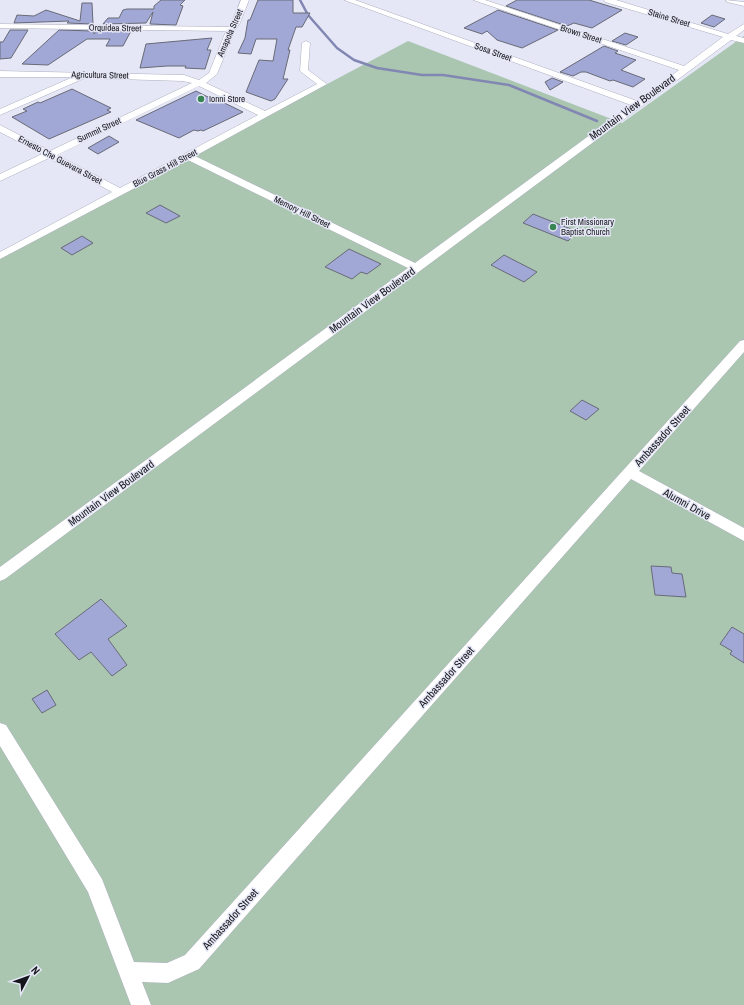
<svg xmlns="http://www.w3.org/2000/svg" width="744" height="1005" font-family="'Archivo Narrow',sans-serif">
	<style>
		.green { fill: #aac6b1 }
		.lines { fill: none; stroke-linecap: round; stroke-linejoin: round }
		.stream { stroke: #8187b2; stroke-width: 2.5 }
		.building { fill: #a1a8d5; stroke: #686a77 }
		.minor-casing { stroke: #acafbd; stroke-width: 1 }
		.minor { fill: #fff; fill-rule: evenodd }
		.poi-dot { fill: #388554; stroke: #e5e7f6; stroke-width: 1.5 }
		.labels { text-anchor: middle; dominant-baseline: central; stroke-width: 3; stroke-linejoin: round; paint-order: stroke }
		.far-street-label { font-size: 9px; fill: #15161b; stroke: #e5e7f6 }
		.far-poi-label { font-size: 9px; fill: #15161b; stroke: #e5e7f6; text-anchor: start }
		.street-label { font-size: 11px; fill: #15161b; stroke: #e5e7f6 }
	</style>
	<rect width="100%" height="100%" fill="#e5e7f6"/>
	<polygon class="green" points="744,36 744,1005 0,1005 0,258 408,41 622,123"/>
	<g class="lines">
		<polyline class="stream" points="300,0 308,15 337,48 354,60 377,68 422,75 443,75 509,85 597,121"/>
	</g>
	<g class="building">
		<polygon points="161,0 185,0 180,5 183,6 176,25 150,24 153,12 146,23 103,24 108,18 119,18 123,10 127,9 154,9 154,6"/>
		<polygon points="258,0 293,0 293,13 310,13 302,27 296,27 288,50 290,50 283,79 288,79 275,99 271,101 246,92 259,60 273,61 277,39 256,39 251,54 238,53 245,38 248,20 250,20"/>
		<polygon points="517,0 589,0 622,10 592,28 574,23 567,26 506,6"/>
		<polygon points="82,3 92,3 93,24 67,23 69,21 14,23 17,15 34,16 46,10 80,21"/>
		<polygon points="498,10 558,30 522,48 497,40 487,31 482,34 464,28"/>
		<polygon points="712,15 725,19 714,27 701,23"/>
		<polygon points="10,30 28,30 11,58 0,59 0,42 3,42"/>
		<polygon points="59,30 94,31 94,34 97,31 131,31 123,46 106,46 110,39 87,39 48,65 22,64"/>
		<polygon points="625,33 638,37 626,45 612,41"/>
		<polygon points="212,38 207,50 211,50 205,69 185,68 186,66 167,66 140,68 146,44"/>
		<polygon points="604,46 618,51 615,53 636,60 621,70 645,79 633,87 613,80 610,81 586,72 581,72 573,76 560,72"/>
		<polygon points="552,78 563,82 550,90 545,82"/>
		<polygon points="72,89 111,108 107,110 111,112 49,139 12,117 27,111 23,109 38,102 40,103"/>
		<polygon points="196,91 210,98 212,97 243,112 203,131 201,130 198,131 194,130 179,138 136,120"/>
		<polygon points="109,136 119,142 98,154 88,148"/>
		<polygon points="160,205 180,216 166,223 146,213"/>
		<polygon points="533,214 571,229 577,232 568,241 523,223"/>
		<polygon points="82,236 93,243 72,255 61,248"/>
		<polygon points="349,249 381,264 367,274 361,272 352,279 325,267"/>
		<polygon points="504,255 537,272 524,282 491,265"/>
		<polygon points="582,400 599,409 586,420 570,411"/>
		<polygon points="651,566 671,567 672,573 682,574 686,597 655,595"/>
		<polygon points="101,599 127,626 108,639 127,665 112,676 91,652 79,660 55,634"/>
		<polygon points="732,627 744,634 744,663 730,654 732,651 720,644"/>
		<polygon points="47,690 56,705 42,713 32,699"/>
	</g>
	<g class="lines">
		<defs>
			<g id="minor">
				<path d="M241,0H249L240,23L235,30L217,74L206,83L265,111L317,84L300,71L302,43L306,41L310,43L308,70L327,84L195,156L415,263L631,105L344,0H355L637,101L679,70L473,0H485L684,66L723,37L605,2L604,0H616L728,34L744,24V30L736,36L744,38V43L731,40L5,579L0,581V567L408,268L188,160L0,259V252L112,192L49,158L0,181V174L42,154L0,132V125L50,151L192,83L183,81L85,78L0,115V109L73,77H0V71L184,75L199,80L209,73L226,31L0,28V24L229,27L232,22ZM199,86L258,115L120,188L57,155Z"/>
				<polygon points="726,0 744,2 744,6 727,2"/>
				<polygon points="744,340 744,352 639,471 744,528 744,541 631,479 199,969 168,983 142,982 151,1005 131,1005 88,892 0,746 0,723 6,725 102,879 134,962 167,963 185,955 740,341"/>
			</g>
		</defs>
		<use href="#minor" class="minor-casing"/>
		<use href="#minor" class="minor"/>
	</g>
	<g class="poi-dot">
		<circle cx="201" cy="99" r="4"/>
		<circle cx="553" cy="227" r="4"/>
	</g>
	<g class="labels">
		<g class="far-street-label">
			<text transform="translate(669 18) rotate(17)">Staine Street</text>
			<text transform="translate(115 28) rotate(1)">Orquídea Street</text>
			<text transform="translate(230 33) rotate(-66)">Amapola Street</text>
			<text transform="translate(581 34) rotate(18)">Brown Street</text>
			<text transform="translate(493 52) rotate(20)">Sosa Street</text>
			<text transform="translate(100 75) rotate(1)">Agricultura Street</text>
			<text transform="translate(99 130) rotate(-25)">Summit Street</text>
			<text transform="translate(60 160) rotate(28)">Ernesto Che Guevara Street</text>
			<text transform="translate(165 168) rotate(-28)">Blue Grass Hill Street</text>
			<text transform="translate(302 212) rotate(26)">Memory Hill Street</text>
		</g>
		<g class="far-poi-label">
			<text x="209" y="99">Ionni Store</text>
			<text x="561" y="222">First Missionary<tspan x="561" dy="10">Baptist Church</tspan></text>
		</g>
		<g class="street-label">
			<text transform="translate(632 107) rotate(-36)">Mountain View Boulevard</text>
			<text transform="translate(372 300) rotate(-36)">Mountain View Boulevard</text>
			<text transform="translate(662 436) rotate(-48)">Ambassador Street</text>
			<text transform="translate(111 493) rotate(-36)">Mountain View Boulevard</text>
			<text transform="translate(687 504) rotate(29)">Alumni Drive</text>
			<text transform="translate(446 677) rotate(-48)">Ambassador Street</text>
			<text transform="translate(230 919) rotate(-48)">Ambassador Street</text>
		</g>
	</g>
	<g transform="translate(28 977) rotate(49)" stroke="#e5e7f6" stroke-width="3" paint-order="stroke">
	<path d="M0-3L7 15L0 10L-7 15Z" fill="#15161b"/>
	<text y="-6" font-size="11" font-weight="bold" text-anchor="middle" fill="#15161b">N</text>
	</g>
</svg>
